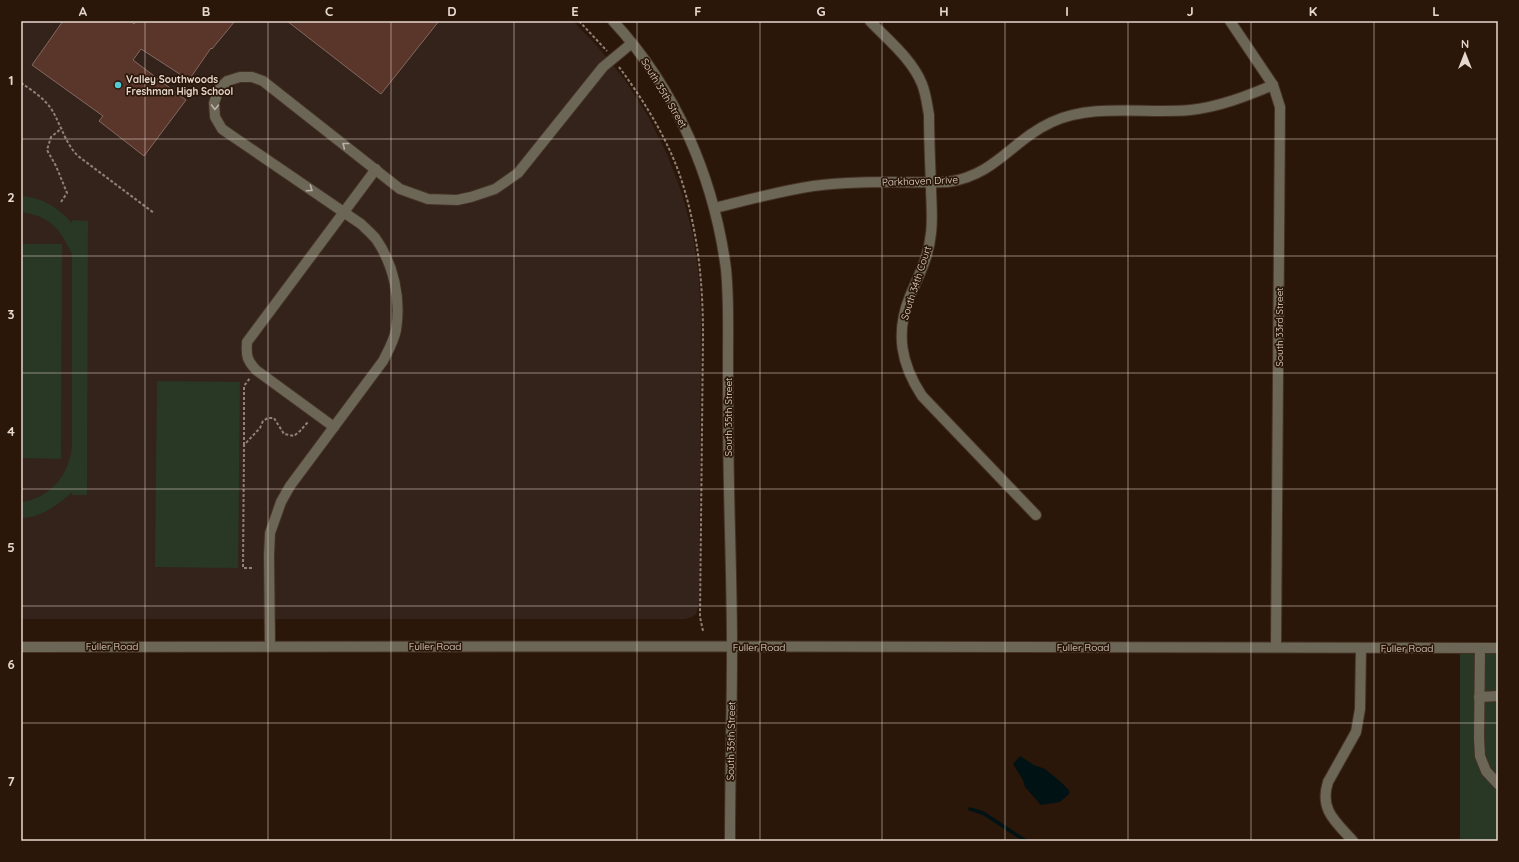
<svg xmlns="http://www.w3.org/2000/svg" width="1519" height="862" font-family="Quicksand,sans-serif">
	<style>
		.education { fill: #33231a }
		.green { fill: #293725 }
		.water { fill: #001214 }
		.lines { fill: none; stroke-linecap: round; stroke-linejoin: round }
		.stream { stroke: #001214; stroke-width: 3.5 }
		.building { fill: #5a352a; stroke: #85685f }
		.minor-casing { stroke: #453225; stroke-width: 12 }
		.path { stroke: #918175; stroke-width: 2; stroke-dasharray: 3 2; stroke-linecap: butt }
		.minor { stroke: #6c6656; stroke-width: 10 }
		.oneway { stroke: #bbb0a5 }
		.grid { fill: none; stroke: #e6d8cf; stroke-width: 1; stroke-opacity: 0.55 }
		.poi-dot { fill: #51ccd3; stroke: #2b1709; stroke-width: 1.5 }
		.labels { text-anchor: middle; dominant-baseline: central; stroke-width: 3.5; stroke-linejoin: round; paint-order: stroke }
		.poi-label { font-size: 10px; font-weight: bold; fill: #e6d8cf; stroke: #2b1709; text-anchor: start }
		.street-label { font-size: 10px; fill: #e6d8cf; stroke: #2b1709 }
		.neatline { fill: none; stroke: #e6d8cf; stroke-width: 1.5 }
		.grid-label { font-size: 13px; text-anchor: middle; font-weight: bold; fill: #e6d8cf }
	</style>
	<rect width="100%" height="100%" fill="#2b1709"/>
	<polygon class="education" points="21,21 573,21 598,47 625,80 648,116 667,154 682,194 693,235 699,278 701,320 699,605 696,614 692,617 685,619 21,619"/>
	<g class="green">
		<path d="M21,196C44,198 57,207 72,223V220L88,221L87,495H72V492C58,505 41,518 21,518V502C51,498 69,475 72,446V254C59,228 52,217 21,212Z"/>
		<polygon points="21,244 62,244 61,459 21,458"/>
		<polygon points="157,381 240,382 238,568 155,567"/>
		<rect x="1460" y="654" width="38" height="187"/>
	</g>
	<polygon class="water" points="1020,756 1034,765 1045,769 1061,782 1069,790 1069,794 1060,802 1041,805 1025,787 1023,780 1013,764"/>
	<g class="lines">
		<polyline class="stream" points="970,809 983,813 1026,841"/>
	</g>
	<g class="building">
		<polygon points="63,21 130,21 134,24 137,21 235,21 212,49 211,48 189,80 141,49 133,60 186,100 144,156 99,121 103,116 32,65"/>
		<polygon points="287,21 439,21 381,94"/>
	</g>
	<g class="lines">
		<defs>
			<g id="minor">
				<path d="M613,21C676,89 714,178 726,269C729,299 728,329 728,359C728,402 728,444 729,487C730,541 732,595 732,649C732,713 730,777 730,841"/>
				<path d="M870,21C888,40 912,59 922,84C926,94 927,104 929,115C929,138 930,161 931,185C931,201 933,217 931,233C929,256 919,275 910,296C895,333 901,364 922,396L1036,515"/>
				<polyline points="1230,21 1273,85 1280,107 1276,647"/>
				<path d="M715,208C747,200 780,191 813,186C858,180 904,183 948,182C996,175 1012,140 1052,122C1093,103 1146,114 1190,110C1219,107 1247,96 1273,85"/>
				<path d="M334,427L256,370C247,360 246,356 247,342L376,169"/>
				<path d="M270,645L269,556L270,533L281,502L290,486L383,361C388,351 394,341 396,330C401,299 394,265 376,239C372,234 366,229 361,224L222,129L215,117L214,103L219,89L227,81L240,77H252L263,81L400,189L428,199L457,200L471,197L495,189L518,173L603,67L632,43"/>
				<path d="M21,647C513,645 1006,647 1498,648"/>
				<polyline points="1480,648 1479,738 1480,756 1486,771 1498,784"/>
				<polyline points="1479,697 1498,696"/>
				<path d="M1353,841C1336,822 1319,810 1328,782L1356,732L1360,709L1361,648"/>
			</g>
		</defs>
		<use href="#minor" class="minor-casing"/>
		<g class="path">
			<polyline points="579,21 607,51"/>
			<path d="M619,67C642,98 664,133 678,170C697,223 703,279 703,335L700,617L703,631"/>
			<path d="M21,83C32,90 45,99 52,110C61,125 65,143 78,156L154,213"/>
			<polyline points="61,202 67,193 56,166 47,150 51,137 62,128"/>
			<polyline points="244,445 244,386 250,378"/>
			<polyline points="252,568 243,568 244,445 260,428 263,421 268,418 274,418 284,434 294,436 300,431 308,422"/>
		</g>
		<use href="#minor" class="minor"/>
	</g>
	<defs><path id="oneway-chevron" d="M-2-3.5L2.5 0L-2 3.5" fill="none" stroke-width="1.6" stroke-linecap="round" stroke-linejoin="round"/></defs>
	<g class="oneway">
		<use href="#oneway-chevron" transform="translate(215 107) rotate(91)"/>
		<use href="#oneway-chevron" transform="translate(345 145) rotate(-142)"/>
		<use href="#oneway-chevron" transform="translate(310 189) rotate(34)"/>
	</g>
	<path class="grid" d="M145,21V841M268,21V841M391,21V841M514,21V841M637,21V841M760,21V841M882,21V841M1005,21V841M1128,21V841M1251,21V841M1374,21V841M21,139H1498M21,256H1498M21,373H1498M21,489H1498M21,606H1498M21,723H1498"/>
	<circle class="poi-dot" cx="118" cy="85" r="4"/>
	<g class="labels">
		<g class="poi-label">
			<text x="126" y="79">Valley Southwoods<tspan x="126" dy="12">Freshman High School</tspan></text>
		</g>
		<g class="street-label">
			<text transform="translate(664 93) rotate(59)">South 35th Street</text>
			<text transform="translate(920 181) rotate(-2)">Parkhaven Drive</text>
			<text transform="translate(916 283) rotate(-72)">South 34th Court</text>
			<text transform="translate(1279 327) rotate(-90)">South 33rd Street</text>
			<text transform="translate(728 417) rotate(-90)">South 35th Street</text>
			<text x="112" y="646">Fuller Road</text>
			<text x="435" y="646">Fuller Road</text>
			<text x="759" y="647">Fuller Road</text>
			<text x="1083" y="647">Fuller Road</text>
			<text x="1407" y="648">Fuller Road</text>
			<text transform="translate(731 741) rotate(-89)">South 35th Street</text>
		</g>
	</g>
	<rect width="1519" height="862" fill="none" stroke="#2b1709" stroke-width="44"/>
	<g transform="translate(1465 54)" stroke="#2b1709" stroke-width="3" paint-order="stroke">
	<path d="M0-3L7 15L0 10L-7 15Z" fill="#e6d8cf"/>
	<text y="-6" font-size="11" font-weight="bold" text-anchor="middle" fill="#e6d8cf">N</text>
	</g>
	<rect x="22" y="22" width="1475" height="818" class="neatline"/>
	<g class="grid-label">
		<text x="83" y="16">A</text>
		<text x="206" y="16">B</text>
		<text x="329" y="16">C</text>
		<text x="452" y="16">D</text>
		<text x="575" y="16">E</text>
		<text x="698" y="16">F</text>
		<text x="821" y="16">G</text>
		<text x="944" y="16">H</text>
		<text x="1067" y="16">I</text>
		<text x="1190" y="16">J</text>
		<text x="1313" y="16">K</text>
		<text x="1436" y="16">L</text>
		<text x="11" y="85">1</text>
		<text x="11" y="202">2</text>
		<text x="11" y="319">3</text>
		<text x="11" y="436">4</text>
		<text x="11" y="552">5</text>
		<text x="11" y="669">6</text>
		<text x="11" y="786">7</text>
	</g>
</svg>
